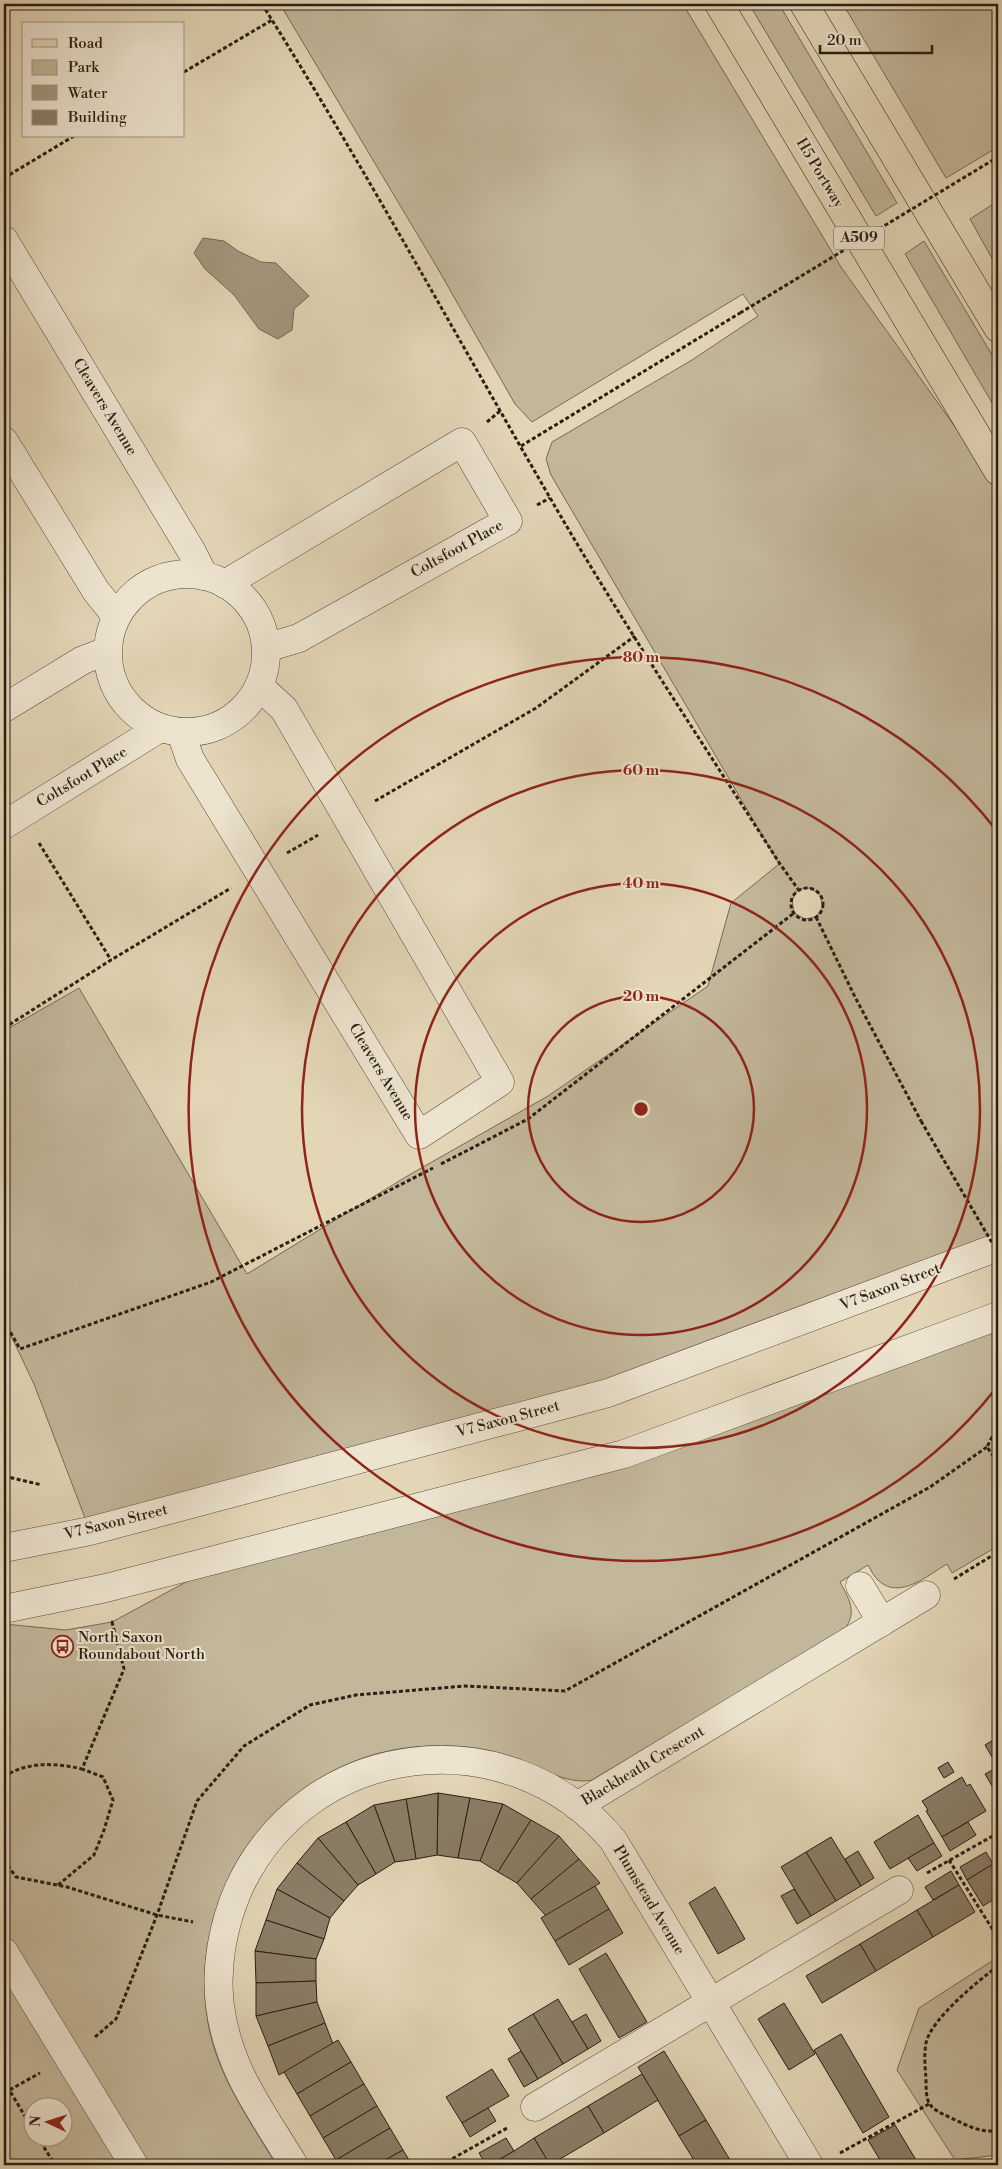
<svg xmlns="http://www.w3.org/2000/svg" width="1002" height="2169" font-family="'Libre Bodoni',serif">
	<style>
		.green { fill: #c3b79b; stroke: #766a57; fill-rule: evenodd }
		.water { fill: #a4977f; stroke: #736754 }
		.building { fill: #8a7e68; stroke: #291e13 }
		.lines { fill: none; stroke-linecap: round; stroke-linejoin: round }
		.minor-casing { stroke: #584c3c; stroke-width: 29 }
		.tertiary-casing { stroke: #584c3c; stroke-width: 29 }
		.primary-casing { stroke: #291e13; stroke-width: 29 }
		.path { stroke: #291e13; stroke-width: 3; stroke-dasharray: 4 2.5; stroke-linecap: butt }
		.minor { stroke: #ede4d0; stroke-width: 28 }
		.tertiary { stroke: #ede4d0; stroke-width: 28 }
		.primary { stroke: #e3d6b7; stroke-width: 28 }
		.path-bridge { stroke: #291e13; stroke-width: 3; stroke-dasharray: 4 2.5; stroke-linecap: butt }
		.ring { fill: none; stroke: #8f2418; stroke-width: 2.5 }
		.labels { text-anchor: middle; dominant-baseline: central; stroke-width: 4; stroke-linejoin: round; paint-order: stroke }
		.shield { fill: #ede4d0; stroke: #64594c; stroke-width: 1 }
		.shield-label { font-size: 14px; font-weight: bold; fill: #291e13 }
		.street-label { font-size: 15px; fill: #291e13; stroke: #ede4d0 }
		.poi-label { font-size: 15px; fill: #291e13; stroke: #ede4d0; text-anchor: start }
		.centre { fill: #8f2418; stroke: #ede4d0; stroke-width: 2.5 }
		.ring-label { font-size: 15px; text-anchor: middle; font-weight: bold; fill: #8f2418; stroke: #ede4d0; stroke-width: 4; stroke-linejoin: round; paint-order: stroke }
	</style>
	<rect width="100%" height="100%" fill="#e3d6b7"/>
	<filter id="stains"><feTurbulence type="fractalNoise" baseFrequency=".004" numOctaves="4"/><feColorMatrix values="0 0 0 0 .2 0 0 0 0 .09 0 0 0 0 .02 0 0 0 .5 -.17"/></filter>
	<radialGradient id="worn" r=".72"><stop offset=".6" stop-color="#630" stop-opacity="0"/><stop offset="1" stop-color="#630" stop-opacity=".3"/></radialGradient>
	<g class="green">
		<path d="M280,4H683L841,267L998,487V1247L741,1345L90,1531L34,1384L4,1321V1031L79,988L247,1274L409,1175L548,1096L708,986L731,903L779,864L551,475L546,459L552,442L692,360L758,316L743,294L532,422L515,404L438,269ZM811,888L820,895L823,907L816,917L805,919L794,913L792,900L798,889Z"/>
		<polygon points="749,4 779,4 897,203 876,216"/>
		<polygon points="843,4 998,4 998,147 946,178"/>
		<polygon points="998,201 998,269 970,219"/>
		<polygon points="924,241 998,365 998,413 905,254"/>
		<path d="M998,1316V1546L952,1573L947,1564C928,1575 900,1600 879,1581C874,1577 871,1570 868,1565L840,1582C849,1599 858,1612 844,1630L592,1780C566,1786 533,1763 507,1755C481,1747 455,1745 428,1746C287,1751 184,1886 208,2023C217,2076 250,2120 276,2165H4V1624L66,1630L112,1622L238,1554L624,1454ZM32,2106H62V2136H32Z"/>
		<polygon points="998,1957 998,2155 955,2160 897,2070 919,2008"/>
	</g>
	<polygon class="water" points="203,238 224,241 238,251 261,262 276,263 309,296 294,309 292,330 278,339 259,329 234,295 205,269 194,253"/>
	<g class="building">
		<polygon points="998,1737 998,1767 985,1745"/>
		<polygon points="948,1762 954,1772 944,1778 938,1768"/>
		<polygon points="998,1767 998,1796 985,1774"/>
		<polygon points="962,1777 967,1786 970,1784 986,1811 942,1837 926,1811 928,1810 922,1801"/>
		<polygon points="438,1793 470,1798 458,1858 437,1855"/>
		<polygon points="438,1793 437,1855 416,1859 406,1799"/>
		<polygon points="470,1798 503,1804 480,1861 458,1858"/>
		<polygon points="406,1799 416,1859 395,1862 374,1805"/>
		<polygon points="503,1804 531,1820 498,1872 480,1861"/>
		<polygon points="374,1805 395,1862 376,1874 346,1822"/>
		<polygon points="918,1815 934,1843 890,1869 874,1842"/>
		<polygon points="531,1820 559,1836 517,1883 498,1872"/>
		<polygon points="346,1822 376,1874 358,1885 318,1838"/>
		<polygon points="968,1822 976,1835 950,1851 942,1837"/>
		<polygon points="559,1836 579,1859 531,1899 517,1883"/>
		<polygon points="831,1837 861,1886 836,1901 806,1852"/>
		<polygon points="318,1838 358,1885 344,1901 297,1863"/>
		<polygon points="934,1843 942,1856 917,1871 908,1858"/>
		<polygon points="858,1851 874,1878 861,1886 845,1859"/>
		<polygon points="806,1852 836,1901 811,1916 781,1867"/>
		<polygon points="986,1852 993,1864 967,1880 960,1867"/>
		<polygon points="579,1859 600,1883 546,1916 531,1899"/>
		<polygon points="998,1861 998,1897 983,1906 967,1880"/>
		<polygon points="297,1863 344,1901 330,1918 277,1889"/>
		<polygon points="951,1871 959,1885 933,1900 925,1887"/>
		<polygon points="959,1885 975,1912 933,1937 917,1910"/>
		<polygon points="595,1886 609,1909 555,1941 541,1918"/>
		<polygon points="715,1887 745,1939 718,1954 689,1903"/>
		<polygon points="277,1889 330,1918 324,1939 266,1920"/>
		<polygon points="794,1889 811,1916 797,1924 781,1896"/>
		<polygon points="609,1909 623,1933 569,1965 555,1941"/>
		<polygon points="917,1910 933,1937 876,1971 860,1944"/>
		<polygon points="266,1920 324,1939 316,1959 255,1951"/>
		<polygon points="860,1944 876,1971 822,2003 806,1976"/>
		<polygon points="255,1951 316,1959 316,1981 256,1983"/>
		<polygon points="606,1953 647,2022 619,2038 579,1969"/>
		<polygon points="316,1981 317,2002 256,2016 256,1983"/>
		<polygon points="558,1999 588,2049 563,2064 533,2014"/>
		<polygon points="317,2002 325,2023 268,2046 256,2016"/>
		<polygon points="784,2003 815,2054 789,2070 758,2019"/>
		<polygon points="533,2014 563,2064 538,2079 508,2029"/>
		<polygon points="586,2014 601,2041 588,2049 572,2022"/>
		<polygon points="325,2023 333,2044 279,2075 268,2046"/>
		<polygon points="841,2034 889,2117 863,2133 814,2050"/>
		<polygon points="338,2040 351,2062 297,2094 284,2072"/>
		<polygon points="521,2051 538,2079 524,2087 508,2059"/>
		<polygon points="664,2051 706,2120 679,2136 638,2067"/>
		<polygon points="351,2062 364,2084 310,2116 297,2094"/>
		<polygon points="492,2069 509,2096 462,2123 446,2097"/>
		<polygon points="642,2074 658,2100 604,2133 588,2106"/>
		<polygon points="364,2084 377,2106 323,2138 310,2116"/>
		<polygon points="377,2106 390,2128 336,2160 323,2138"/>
		<polygon points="588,2106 604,2133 550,2165 534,2138"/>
		<polygon points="488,2108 496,2121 470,2137 462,2123"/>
		<polygon points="706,2120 733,2165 697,2165 679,2136"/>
		<polygon points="895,2125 919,2165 883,2165 868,2140"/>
		<polygon points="390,2128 403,2150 376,2165 339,2165 336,2160"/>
		<polygon points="506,2138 514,2151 490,2165 486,2165 479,2153"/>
		<polygon points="534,2138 550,2165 490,2165 514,2151"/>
		<polygon points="403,2150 412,2165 376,2165"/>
	</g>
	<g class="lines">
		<defs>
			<g id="minor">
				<polyline points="4,240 192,552 204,576"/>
				<polyline points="4,441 96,591 116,616"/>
				<circle cx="187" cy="653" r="79"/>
				<polyline points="225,584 462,442 508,521 299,638 266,648"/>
				<polyline points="4,708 83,660 107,651"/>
				<polyline points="181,733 190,759 419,1135 500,1082 284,709 259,686"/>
				<polyline points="4,825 160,728"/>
				<polyline points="860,1586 882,1622"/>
				<polyline points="577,1806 926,1595"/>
				<polyline points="4,1952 134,2165"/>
				<polyline points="535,2107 899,1890"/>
				<path d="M294,2165C262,2112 228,2069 220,2006C215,1967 223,1924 239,1888C308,1739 508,1716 613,1840L809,2165"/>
			</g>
			<g id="tertiary">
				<polyline points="4,1548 90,1531 608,1393 998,1247"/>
				<polyline points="4,1609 106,1588 624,1454 998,1316"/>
			</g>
			<g id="primary">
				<polyline points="719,4 998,471"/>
				<polyline points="804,4 998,328"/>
			</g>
		</defs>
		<use href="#minor" class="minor-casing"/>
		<use href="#tertiary" class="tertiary-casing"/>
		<use href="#primary" class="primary-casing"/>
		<g class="path">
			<path d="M262,4C363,165 454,332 549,496C621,621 702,742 780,864L798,889"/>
			<polyline points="184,72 272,20"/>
			<polyline points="4,178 74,136"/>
			<polyline points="487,422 500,411"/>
			<polyline points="521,446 740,313"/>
			<polyline points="537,505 550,498"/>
			<polyline points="375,801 536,708 635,636"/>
			<polyline points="39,843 111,960"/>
			<polyline points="287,853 318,835"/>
			<circle cx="807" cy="904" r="16"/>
			<polyline points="816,917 855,997 921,1121"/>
			<polyline points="4,1028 111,960 231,888"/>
			<polyline points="441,1164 528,1119 794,913"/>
			<polyline points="4,1321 20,1349 211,1282 433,1168"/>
			<polyline points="998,1425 987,1447 998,1463"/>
			<polyline points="4,1476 42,1485"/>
			<polyline points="954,1579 998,1552"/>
			<path d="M4,1777C27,1761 56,1763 82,1769L124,1669L112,1622L111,1623"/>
			<polyline points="4,1860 16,1877 67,1887 157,1915 193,1922"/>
			<polyline points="949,1860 998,1938"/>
			<polyline points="927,1873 998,1833"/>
			<polyline points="58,1885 94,1855 104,1830 113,1800 103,1777 82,1769"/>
			<path d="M998,1966C978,1981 931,2019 926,2043C924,2054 925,2067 926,2078C926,2104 927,2107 951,2118C967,2125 981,2134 998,2130"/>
			<polyline points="95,2037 116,2019 157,1915 197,1801 244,1746 310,1705 356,1695 465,1686 565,1691 930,1487 987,1447"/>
			<polyline points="4,2081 32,2128"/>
			<polyline points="4,2093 40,2073"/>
			<polyline points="37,2136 55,2165"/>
			<polyline points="840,2153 929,2104"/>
			<polyline points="441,2165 509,2127"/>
		</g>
		<use href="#minor" class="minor"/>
		<use href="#tertiary" class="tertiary"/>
		<use href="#primary" class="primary"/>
		<g class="path-bridge">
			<polyline points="740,313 998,157"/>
			<polyline points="921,1121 998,1253"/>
		</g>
	</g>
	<g class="ring">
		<circle cx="641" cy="1109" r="113"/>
		<circle cx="641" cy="1109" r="226"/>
		<circle cx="641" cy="1109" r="339"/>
		<path d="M997 1387A452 452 0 1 1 997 831"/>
	</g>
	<defs>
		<symbol id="bus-ring" viewBox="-11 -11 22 22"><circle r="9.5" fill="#ede4d0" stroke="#8f2418" stroke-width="1.5"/><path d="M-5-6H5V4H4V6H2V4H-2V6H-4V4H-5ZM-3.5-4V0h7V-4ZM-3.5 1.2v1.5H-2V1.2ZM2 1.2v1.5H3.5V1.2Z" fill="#8f2418"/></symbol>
	</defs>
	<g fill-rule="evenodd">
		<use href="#bus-ring" x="50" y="1634" width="25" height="25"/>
	</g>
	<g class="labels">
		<rect class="shield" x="834" y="226.5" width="50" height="23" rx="4"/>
		<g class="shield-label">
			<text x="859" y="238">A509</text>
		</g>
		<g class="street-label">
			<text transform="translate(820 173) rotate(59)">H5 Portway</text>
			<text transform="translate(105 407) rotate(59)">Cleavers Avenue</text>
			<text transform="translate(457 549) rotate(-29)">Coltsfoot Place</text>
			<text transform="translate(82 777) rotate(-31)">Coltsfoot Place</text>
			<text transform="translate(381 1072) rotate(59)">Cleavers Avenue</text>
			<text transform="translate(890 1287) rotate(-21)">V7 Saxon Street</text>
			<text transform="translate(508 1419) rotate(-15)">V7 Saxon Street</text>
			<text transform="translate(116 1522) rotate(-14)">V7 Saxon Street</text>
			<text transform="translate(643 1766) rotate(-31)">Blackheath Crescent</text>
			<text transform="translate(649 1900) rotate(59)">Plumstead Avenue</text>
		</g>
		<g class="poi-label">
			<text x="78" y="1637">North Saxon<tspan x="78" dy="17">Roundabout North</tspan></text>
		</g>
	</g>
	<circle cx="641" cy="1109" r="8" class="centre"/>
	<g class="ring-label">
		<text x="641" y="662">80 m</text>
		<text x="641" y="775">60 m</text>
		<text x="641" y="888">40 m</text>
		<text x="641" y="1001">20 m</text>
	</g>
	<rect width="1002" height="2169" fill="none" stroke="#e3d6b7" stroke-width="20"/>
	<rect x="5" y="5" width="992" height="2159" fill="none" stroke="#291e13" stroke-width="2.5"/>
	<rect x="10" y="10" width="982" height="2149" fill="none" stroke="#291e13"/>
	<rect x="22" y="22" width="162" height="115" fill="#ede4d0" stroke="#9f9584"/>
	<rect x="32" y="39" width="25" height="8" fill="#e3d6b7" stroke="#9f9584"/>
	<text x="68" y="48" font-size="15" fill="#291e13">Road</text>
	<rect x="32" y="60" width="25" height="15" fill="#c3b79b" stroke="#9f9584"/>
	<text x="68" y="72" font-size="15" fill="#291e13">Park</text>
	<rect x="32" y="85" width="25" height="15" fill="#a4977f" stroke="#9f9584"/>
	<text x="68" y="98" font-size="15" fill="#291e13">Water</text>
	<rect x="32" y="110" width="25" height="15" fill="#8a7e68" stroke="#9f9584"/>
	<text x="68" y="122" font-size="15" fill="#291e13">Building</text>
	<g transform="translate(48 2122) rotate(274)"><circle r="24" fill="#ede4d0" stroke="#9f9584"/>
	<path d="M0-4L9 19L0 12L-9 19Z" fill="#8f2418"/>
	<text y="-8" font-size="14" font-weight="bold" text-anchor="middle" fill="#291e13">N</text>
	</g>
	<path d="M820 45v8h112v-8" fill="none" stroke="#291e13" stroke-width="2.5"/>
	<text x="827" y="45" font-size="15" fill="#291e13" stroke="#ede4d0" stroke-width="4" paint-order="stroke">20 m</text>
	<rect width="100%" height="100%" filter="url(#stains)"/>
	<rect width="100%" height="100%" fill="url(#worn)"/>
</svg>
